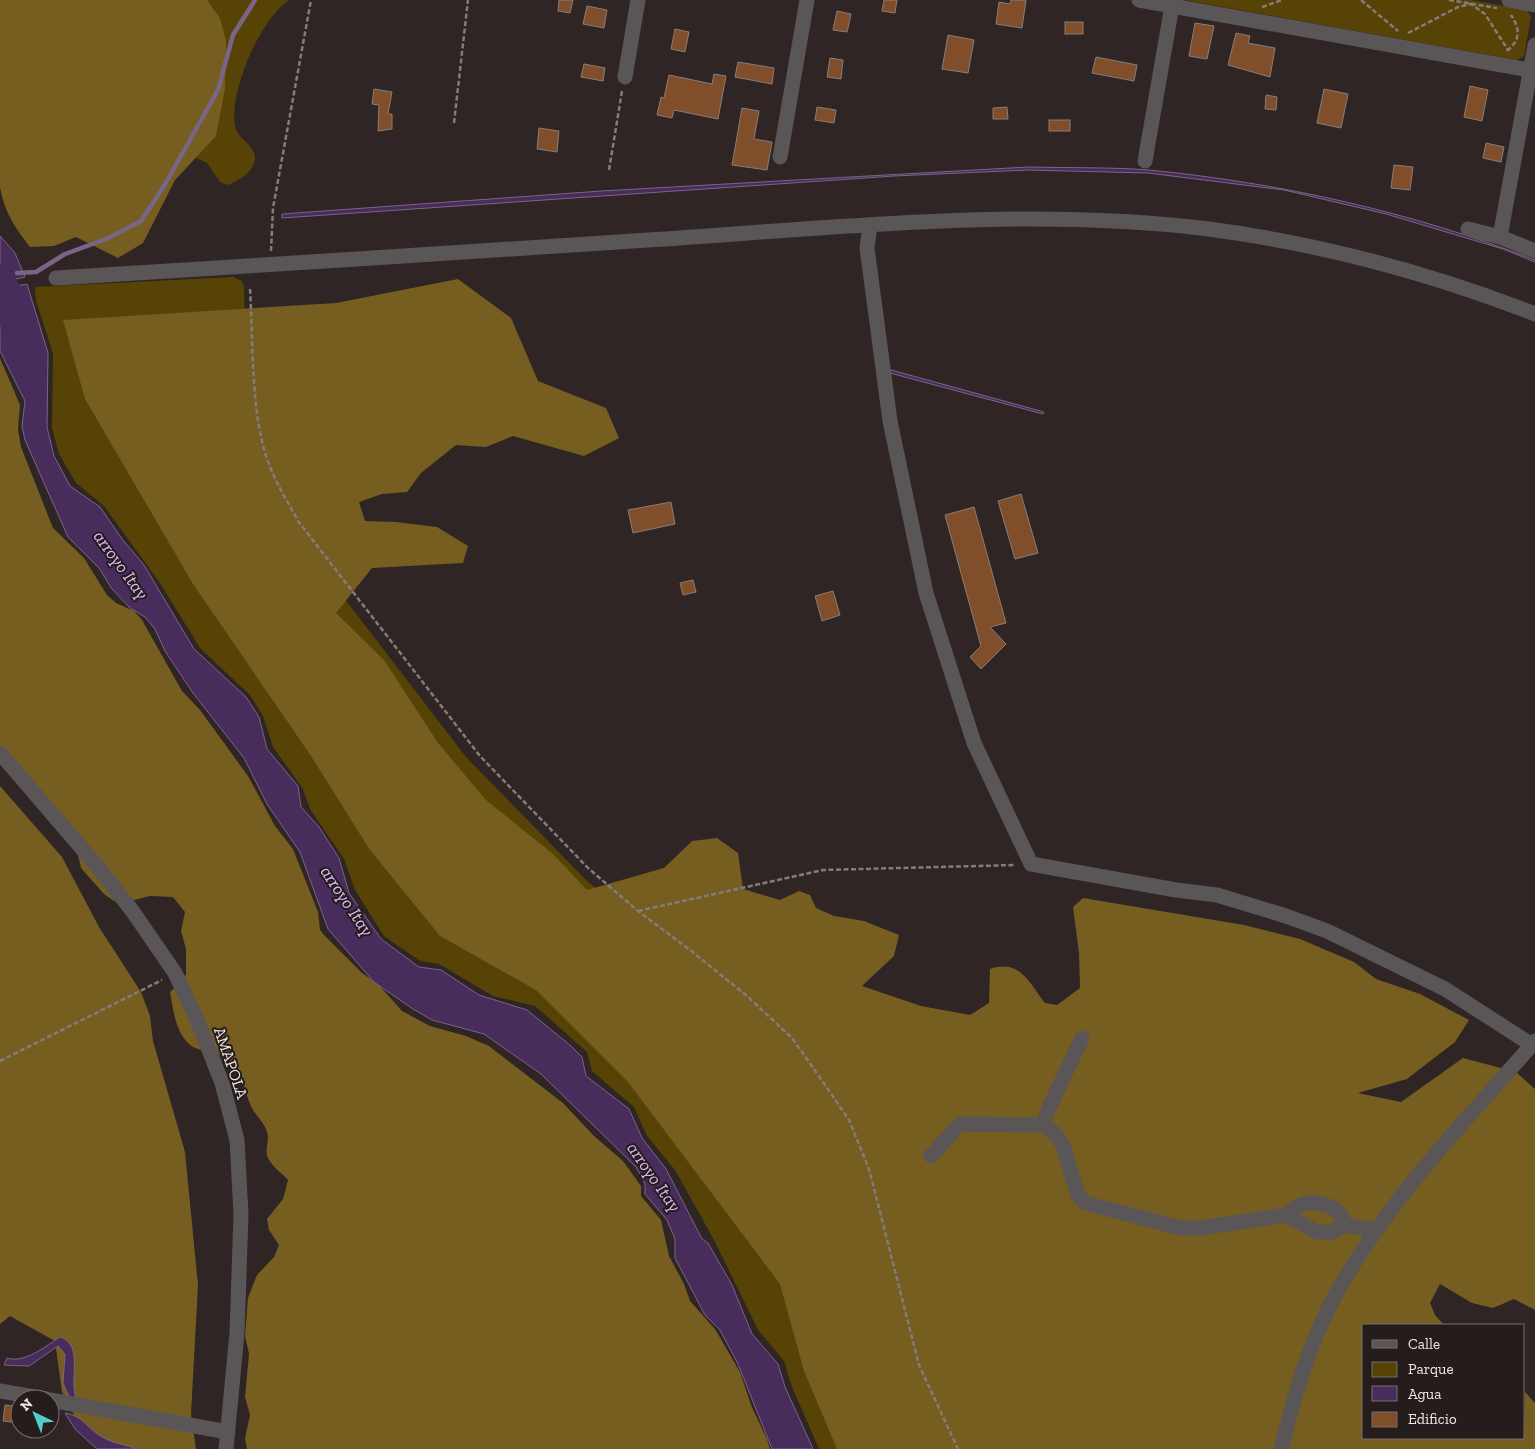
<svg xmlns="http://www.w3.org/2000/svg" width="1535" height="1449" font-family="'Zilla Slab',serif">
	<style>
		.green { fill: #574306 }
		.forest { fill: #755e1f }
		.water { fill: #472c5c; stroke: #7a6586 }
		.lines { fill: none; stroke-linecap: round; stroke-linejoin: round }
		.stream { stroke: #7a6586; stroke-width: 4.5 }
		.river { stroke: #472c5c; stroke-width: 26 }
		.building { fill: #814e2b; stroke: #877e78 }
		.path { stroke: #847c7c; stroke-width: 2.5; stroke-dasharray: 5 2.5; stroke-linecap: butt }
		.minor { stroke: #5a5658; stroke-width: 15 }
		.labels { text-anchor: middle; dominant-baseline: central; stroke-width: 4; stroke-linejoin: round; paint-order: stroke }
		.street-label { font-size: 16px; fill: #f0e9e9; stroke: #251c1c }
		.water-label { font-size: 18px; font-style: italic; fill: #debdfb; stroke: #251c1c }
	</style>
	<rect width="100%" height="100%" fill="#2f2525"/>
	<g class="green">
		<path d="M192,0H289C260,19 229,92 235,126C237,140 254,143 255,157C255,172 239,181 227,185L220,182L207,163L193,156Z"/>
		<polygon points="1184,0 1471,0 1527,10 1531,17 1524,56 1517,60"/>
		<polygon points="233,277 242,281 244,287 247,402 298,538 466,757 585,879 629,916 949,1449 819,1449 792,1387 784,1361 758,1330 714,1240 675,1170 647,1136 634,1107 592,1071 587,1052 535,1006 493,996 439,964 420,961 384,936 355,890 344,859 310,809 303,789 273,747 263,716 250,695 200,648 160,583 104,506 76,483 59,454 52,428 53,353 36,301 35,287"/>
	</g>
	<g class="forest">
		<path d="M0,0H207L220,18L226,41L225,89L216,136L175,180L143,243L118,258L76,237L54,246L30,247C15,228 5,213 0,188Z"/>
		<path d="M458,279L511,318L538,381L606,408L619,438L584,456L513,436L486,447L456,445L421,473L407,492L382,494L359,502L365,521L396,522L437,527L468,546L463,563L372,568L336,613L384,660L438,743L486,800L553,854L587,890L664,868L692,841L717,838L738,853L743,889L780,900L799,891L810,895L816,908L834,916L864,921L899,935L894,956L862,986L921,1006L970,1015L989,1003L990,969C1020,959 1029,982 1045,1003L1057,1005L1080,988L1079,953L1073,907L1083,898L1244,925L1300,939L1354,962L1376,979L1420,994L1469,1020L1455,1042L1407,1079L1358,1093L1401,1102L1463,1058L1516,1072L1535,1089V1310L1514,1299L1493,1308L1472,1303L1440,1284L1430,1303L1435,1315L1444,1325H1364V1438H1524L1525,1392L1535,1403V1449H837L804,1371L780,1284L628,1082L536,990L440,936L370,850L311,756L193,584L85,399L63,320L336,303Z"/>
		<path d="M0,358L20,405L18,429L21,447L53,528L84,558L107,595L116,603L134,611L142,620L182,691L200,710L248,776L275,826L293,849L318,912L320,930L324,935L362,973L378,984L402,1011L430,1026L466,1036L489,1046L563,1103L594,1136L623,1161L641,1186V1196L661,1220L669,1256L684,1284L690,1301L715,1329L740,1372L751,1405L767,1439L770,1449H247L245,1438L250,1415L245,1397L249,1354L245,1336L248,1298L257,1275L274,1257L279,1245L269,1230L267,1219L283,1199L288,1180C281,1172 273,1168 268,1158C264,1149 270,1141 267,1132C264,1122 255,1115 251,1106C245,1093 244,1079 236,1067C222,1047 199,1056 187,1042C175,1029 173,1008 170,992L183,980L186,974V949L181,931L185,912L173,897L150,896L126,902L114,901L104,894L81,868L72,831L0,756Z"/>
		<polygon points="0,786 62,857 99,927 141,992 150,1016 153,1041 185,1152 198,1285 191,1414 196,1449 106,1449 74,1415 62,1392 55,1341 10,1316 0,1324"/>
	</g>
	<g class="water">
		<path d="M1028,167C1068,168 1109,167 1149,170C1281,183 1412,212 1535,260V262L1503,249L1386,214L1284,190L1148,173L1028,170L894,176L282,218V214L601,191Z"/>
		<polygon points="0,236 15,253 25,277 0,283"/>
		<polygon points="27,284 48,353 47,427 54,456 70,486 100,507 122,539 144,565 194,649 246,697 259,717 267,749 298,786 301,807 319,827 339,858 349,893 381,939 419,967 441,970 479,995 527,1010 571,1046 582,1057 586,1076 629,1109 642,1138 666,1169 702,1239 708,1243 732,1285 752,1334 778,1364 785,1387 813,1449 772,1449 738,1364 720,1330 705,1315 675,1258 675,1239 667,1220 645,1194 645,1184 636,1167 541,1074 484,1034 432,1020 413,1009 374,982 328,929 300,852 267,804 244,758 193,693 165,651 155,629 145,617 130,608 112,589 99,568 68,537 25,440 22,426 25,401 0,351 0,289"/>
		<polygon points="891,370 1044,412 1043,414 890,373"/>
		<path d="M60,1337C84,1344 69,1379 76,1398L70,1399L63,1383L65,1354L58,1346L29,1366L4,1365L7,1358C24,1364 46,1346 60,1337Z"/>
		<path d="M65,1413C84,1416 87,1429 104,1438C113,1443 126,1445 137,1449H97L75,1429Z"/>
	</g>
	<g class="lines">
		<polyline class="stream" points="17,273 36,272 65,254 106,239 141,221 164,186 218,90 233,35 255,0"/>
		<polyline class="river" points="0,277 9,293 13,323"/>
	</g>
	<g class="building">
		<polygon points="559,0 573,0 570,13 558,11"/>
		<polygon points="884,0 897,0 895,13 882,11"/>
		<polygon points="1011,0 1026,0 1022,28 996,24 999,2 1010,4"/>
		<polygon points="587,6 607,10 604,28 583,24"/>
		<polygon points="837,11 851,14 847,32 833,30"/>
		<rect x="1065" y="22" width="18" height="12"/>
		<polygon points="1195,23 1214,26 1207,59 1189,56"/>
		<polygon points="675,29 689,32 685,52 671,49"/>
		<polygon points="1236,33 1250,36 1248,43 1275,48 1270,77 1228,65"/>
		<polygon points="948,35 974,40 968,73 942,69"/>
		<polygon points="1096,57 1137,65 1134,81 1092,73"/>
		<polygon points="830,58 843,60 841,79 827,77"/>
		<polygon points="738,62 774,68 772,84 735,77"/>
		<polygon points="584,64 605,68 603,81 581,77"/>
		<polygon points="714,74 726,76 718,119 674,110 672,118 657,115 661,97 664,98 669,75 712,84"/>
		<polygon points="1470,86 1488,90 1482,121 1464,117"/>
		<polygon points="374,89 392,92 388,114 392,114 392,129 378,131 379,105 372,104"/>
		<polygon points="1324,89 1348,94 1341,128 1317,123"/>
		<polygon points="1266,95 1277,97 1276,110 1265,109"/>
		<polygon points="817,107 836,110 834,123 815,120"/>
		<polygon points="1007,107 1008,119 993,119 993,108"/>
		<polygon points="742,108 759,111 754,139 772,142 767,170 732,165"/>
		<rect x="1049" y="120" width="21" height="11"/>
		<polygon points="539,128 559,131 557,152 537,149"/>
		<polygon points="1486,143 1504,147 1501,162 1483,158"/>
		<polygon points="1394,165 1413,167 1410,190 1391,188"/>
		<polygon points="1021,494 1038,553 1015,559 998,501"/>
		<polygon points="671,502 675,524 633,533 628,510"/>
		<polygon points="974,507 1006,623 990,627 1006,644 981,669 970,657 981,646 945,515"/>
		<polygon points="693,580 696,592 683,595 680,583"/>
		<polygon points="833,591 840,615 822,621 815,596"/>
		<polygon points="5,1405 20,1407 20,1423 3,1421"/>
	</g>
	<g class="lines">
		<g class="path">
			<polyline points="1361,0 1398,31"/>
			<polyline points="1449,0 1497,8"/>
			<polyline points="1262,7 1282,0"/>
			<polyline points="1408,33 1458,7 1471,4 1485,14 1508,50"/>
			<path d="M1507,51C1521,40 1520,28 1511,15"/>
			<polyline points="454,123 468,0"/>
			<polyline points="609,170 622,91"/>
			<polyline points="271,251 273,208 311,0"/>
			<path d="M250,289C253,338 251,402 264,449C271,475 285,497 298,521L480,756L588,868L638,911L690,950L747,996L792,1038L823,1082L849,1120L869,1169L919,1365L958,1449"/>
			<polyline points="638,911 823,870 1015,865"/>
			<polyline points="0,1061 162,980"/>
		</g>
		<g class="minor">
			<polyline points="1139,0 1535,71"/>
			<polyline points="1509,0 1535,5"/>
			<polyline points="625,77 638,0"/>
			<polyline points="780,157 807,0"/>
			<polyline points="1145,161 1173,0"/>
			<polyline points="870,226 867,248 890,421 926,593 974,743 1031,864 1176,890 1217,895 1286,916 1327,931 1445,989 1532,1045"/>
			<polyline points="1468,229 1500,237 1535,251"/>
			<polyline points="1500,237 1535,45"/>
			<path d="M56,278C253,266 451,253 648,240C832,228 1026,206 1209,229C1321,244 1430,273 1535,314"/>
			<polyline points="0,753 98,867 131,909 175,973 198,1022 222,1083 237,1140 241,1214 237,1333 226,1449"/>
			<polyline points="1043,1125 1048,1110 1082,1038"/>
			<path d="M931,1156L960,1124L1043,1125L1057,1135L1063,1146L1078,1195L1084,1202L1096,1206L1181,1228H1201L1286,1215C1292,1211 1297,1206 1303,1204C1319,1200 1342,1207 1344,1225"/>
			<polyline points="1286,1215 1317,1232 1332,1232 1344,1225 1375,1230"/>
			<polyline points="0,1391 46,1399"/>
			<polyline points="50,1400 228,1432"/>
			<path d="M1281,1449C1294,1397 1309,1343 1335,1296C1387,1200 1464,1123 1535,1041"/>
		</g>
	</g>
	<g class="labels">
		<g class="street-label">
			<text transform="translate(231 1063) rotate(71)">AMAPOLA</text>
		</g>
		<g class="water-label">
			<text transform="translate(121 565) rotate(54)">arroyo Itay</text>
			<text transform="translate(347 901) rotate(56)">arroyo Itay</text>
			<text transform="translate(654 1177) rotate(55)">arroyo Itay</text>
		</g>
	</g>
	<rect x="1362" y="1324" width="162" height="115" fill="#251c1c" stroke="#766e6e"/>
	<rect x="1372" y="1340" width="25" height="8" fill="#5a5658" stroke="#766e6e"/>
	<text x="1408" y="1349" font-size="15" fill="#f0e9e9">Calle</text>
	<rect x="1372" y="1362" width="25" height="15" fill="#574306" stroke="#766e6e"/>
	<text x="1408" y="1374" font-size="15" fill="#f0e9e9">Parque</text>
	<rect x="1372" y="1386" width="25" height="15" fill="#472c5c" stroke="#766e6e"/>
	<text x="1408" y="1399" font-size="15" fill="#f0e9e9">Agua</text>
	<rect x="1372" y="1412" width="25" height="15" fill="#814e2b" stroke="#766e6e"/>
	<text x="1408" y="1424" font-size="15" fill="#f0e9e9">Edificio</text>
	<g transform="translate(35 1414) rotate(317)"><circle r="24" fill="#251c1c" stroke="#766e6e"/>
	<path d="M0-4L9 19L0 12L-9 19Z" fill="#53cdca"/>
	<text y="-8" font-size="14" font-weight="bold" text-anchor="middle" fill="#f0e9e9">N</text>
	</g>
</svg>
